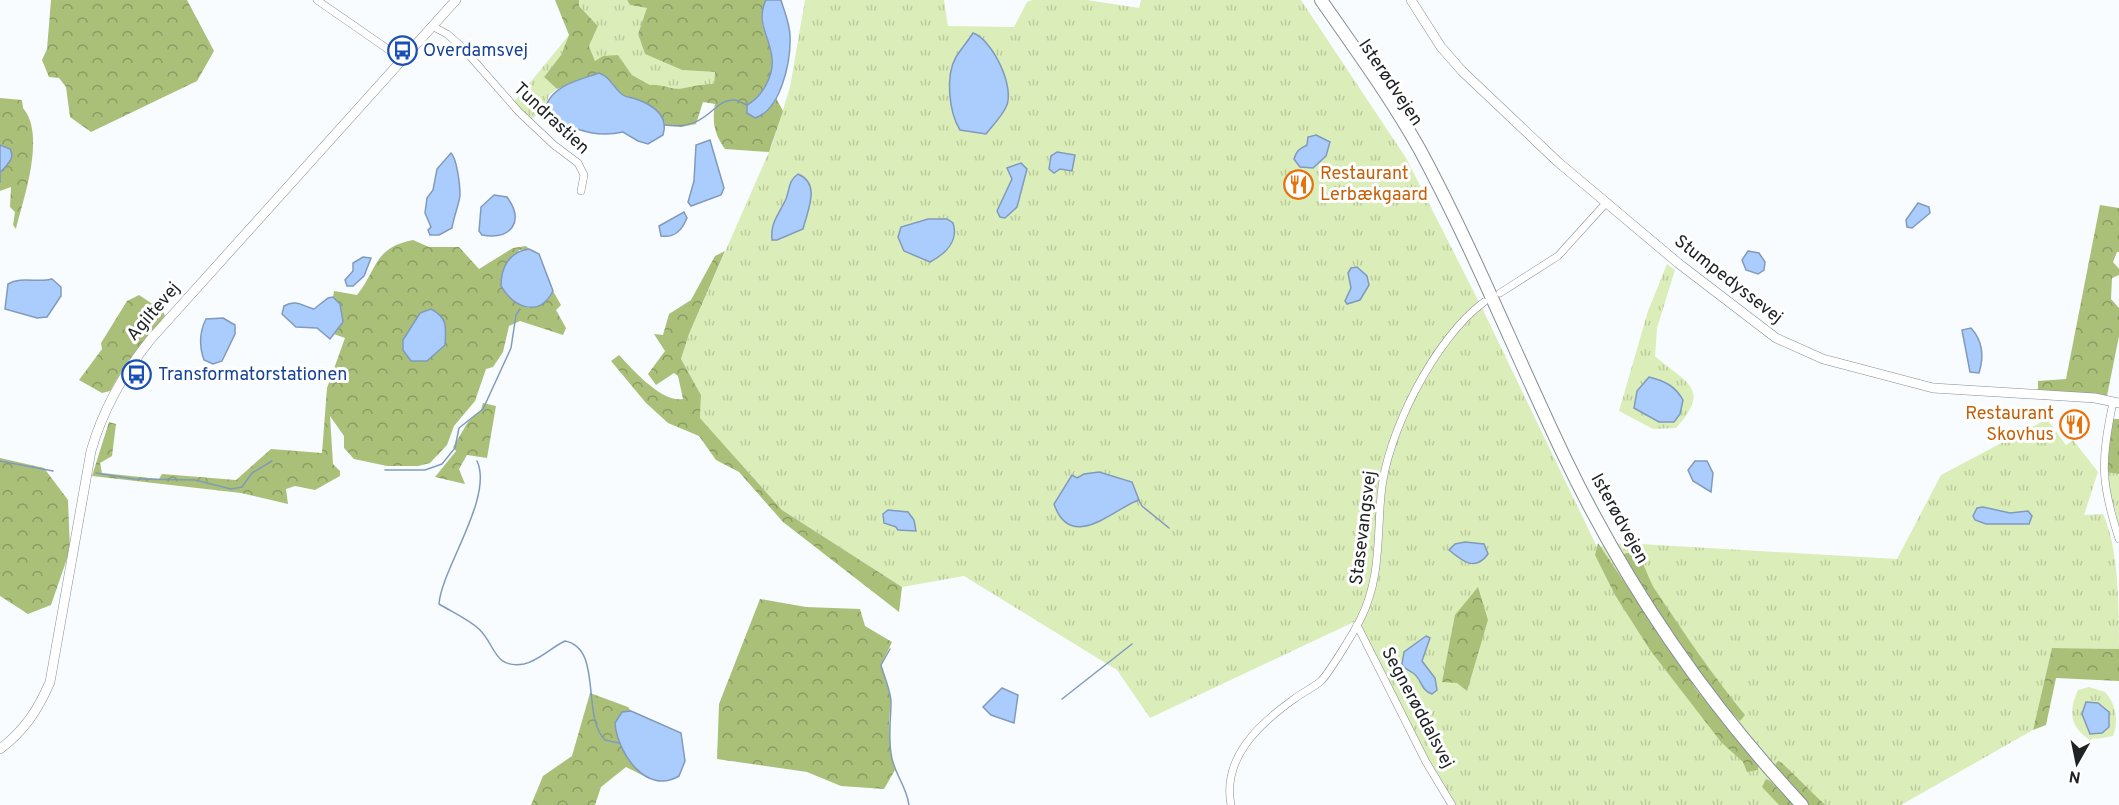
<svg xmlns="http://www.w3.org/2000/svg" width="2119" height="805" font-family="Overpass,sans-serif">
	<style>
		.grass { fill: url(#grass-tufts) }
		.forest { fill: url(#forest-crowns) }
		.water { fill: #aacdfd; stroke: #819abc; stroke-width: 1.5 }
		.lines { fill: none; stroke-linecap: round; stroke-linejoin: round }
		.stream { stroke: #819abc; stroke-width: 1.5 }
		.minor-casing { stroke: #858d95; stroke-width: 8 }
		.tertiary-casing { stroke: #858d95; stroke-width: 10 }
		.trunk-casing { stroke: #858d95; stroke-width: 14 }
		.minor { stroke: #fff; stroke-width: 7 }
		.tertiary { stroke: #fff; stroke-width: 9 }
		.trunk { stroke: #fff; stroke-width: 12 }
		.labels { text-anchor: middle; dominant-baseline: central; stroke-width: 6; stroke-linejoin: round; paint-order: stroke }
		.transit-label { font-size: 18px; fill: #164399; stroke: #fff; text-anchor: start }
		.street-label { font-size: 18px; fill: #202326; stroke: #fff }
		.food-label { font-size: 18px; fill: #c56008; stroke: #fff; text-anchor: start }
	</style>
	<defs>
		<pattern id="grass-tufts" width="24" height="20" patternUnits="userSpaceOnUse" patternTransform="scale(1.5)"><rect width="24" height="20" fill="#dbedb8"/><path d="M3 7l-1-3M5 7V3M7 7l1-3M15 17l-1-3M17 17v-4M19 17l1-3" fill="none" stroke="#bccb9e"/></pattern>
		<pattern id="forest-crowns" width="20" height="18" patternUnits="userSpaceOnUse" patternTransform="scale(1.5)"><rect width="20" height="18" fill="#aac079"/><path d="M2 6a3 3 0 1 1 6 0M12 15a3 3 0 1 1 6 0" fill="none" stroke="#8a9c63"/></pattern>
	</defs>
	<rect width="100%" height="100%" fill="#f8fcff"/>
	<g class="grass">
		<path d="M579,0H627L630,5L648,8L638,34L645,54L682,70L715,72L714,84C703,84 695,86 685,88C673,91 662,83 650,85L632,75L618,55L595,61L589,46L598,26L579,6Z"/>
		<path d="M805,0H944L948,26L1014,27L1027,2L1032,0H1087L1139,8L1141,0H1301L1406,158L1483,310L1597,547L1623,543L1897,559L1941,475L2047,419L2066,445L2073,440L2098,472L2084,515L2103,514C2119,548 2119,609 2119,649L2052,648L2033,730L1901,805H1446L1447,801L1356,621L1150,718L1117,670L964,576L902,587L782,510L700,418L701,395L681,359L689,334L772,145L790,87Z"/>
		<polygon points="569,35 561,55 544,77 557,89 549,95 546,106 531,120 514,102"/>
		<path d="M1667,264L1675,270L1657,328L1655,356C1685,383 1713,388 1676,428L1653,429L1619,411L1648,311Z"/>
		<polygon points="2105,472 2119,474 2119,526"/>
		<path d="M2089,687L2105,692C2116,704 2119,721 2113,736L2090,740C2070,727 2068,712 2078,690Z"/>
	</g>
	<g class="forest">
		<polygon points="51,0 187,0 214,51 197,81 91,132 70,117 66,87 59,78 49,77 42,60 47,49"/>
		<path d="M555,0H579V6L598,26L589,46L595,61L603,56L618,55L632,75L650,85C662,83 673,91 684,88C695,86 703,84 714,84L715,72L682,70L645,54L638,34L647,8L630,5L627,0H766C754,26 771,37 772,60C773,74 765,87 758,99L775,102L776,98L783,111L769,152L725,149C714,134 712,121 715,104L703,102L696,124L681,127L665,125C662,106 638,103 624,96C616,91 608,79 599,73L557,89L544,77L561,55L569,35Z"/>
		<path d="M0,98L22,100L23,108C46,135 24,197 16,229L13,225L15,212L10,207L11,187L0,191Z"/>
		<polygon points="2100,205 2119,208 2119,252 2117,252 2113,262 2119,269 2119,275 2112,278 2111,299 2119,308 2119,336 2107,396 2038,390 2038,381 2066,379"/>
		<path d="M413,240L429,247H459L479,269L513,248L526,246L529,249L519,250L505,293L528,308L549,298L553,291L561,305L556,310L566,328L563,335L520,321L509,326L503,352L493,367L486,369L475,401L454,426L447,445L430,463L418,466H387L354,459L344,448V436L330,416L333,464L340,471V476L315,490L295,486L286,489L288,504L241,493L92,476L109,422L116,424L112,456L100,463L102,473L159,479L162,474L236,480L271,449L322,453L327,388L345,338L334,334L343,322L340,304L333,297L334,291L357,295C378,269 373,248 413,240Z"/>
		<path d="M725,251L689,334L681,359L701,395L700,418L782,510L902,587L899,612L783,522L739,472L716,460L699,436L668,423L646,403L611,361L619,355C633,370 662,403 683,399L678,376L674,373L656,385L648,374L665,351L654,334L663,335L669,314L691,300L715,256Z"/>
		<polygon points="139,295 163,311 165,316 125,365 110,391 102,393 79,380 102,349 101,343 127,301"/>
		<polygon points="483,403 496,406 487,458 467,455 459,469 465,484 435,477 456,451 453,447 468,422 481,410"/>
		<polygon points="2113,419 2119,419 2119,474 2105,472 2105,457"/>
		<polygon points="0,458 44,468 68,500 70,550 51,605 28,614 0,596"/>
		<polygon points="1598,543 1698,692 1758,764 1758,770 1747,772 1743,762 1721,742 1650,650 1615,595 1595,555"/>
		<path d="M1633,552C1644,558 1648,580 1656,591C1684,633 1713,676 1745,715L1740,721C1722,704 1708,684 1694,663C1669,627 1645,592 1623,554Z"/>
		<polygon points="1478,587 1488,620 1467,691 1457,683 1442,682 1455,615"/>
		<polygon points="760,599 806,607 860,609 865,626 892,642 881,665 891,699 889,722 891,755 895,770 884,789 841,786 807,772 717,759 719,704"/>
		<polygon points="2052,648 2119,649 2119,681 2056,678 2046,725 2033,730"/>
		<polygon points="590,693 628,707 631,711 622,712 650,779 626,767 601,787 595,805 531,805 543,776 572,756"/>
		<polygon points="1778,761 1782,763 1825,805 1809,805 1775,765"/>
		<polygon points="1766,779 1770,781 1794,805 1779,805 1762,787"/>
	</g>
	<g class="water">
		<path d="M766,0H781C784,11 790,24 790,36C791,61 781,110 755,118L747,113V105C762,97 774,76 772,58C770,36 755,23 766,0Z"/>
		<path d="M973,33C992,39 1016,88 1006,107C1002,116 993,125 986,134L960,130C949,112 945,76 956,57C961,49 968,41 973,33Z"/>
		<path d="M599,73C611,77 613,88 623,95C627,98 631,97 636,99C653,105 669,116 663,135L648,144L638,141L623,132C597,138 579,130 554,121L546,106C553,85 579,80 599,73Z"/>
		<path d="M1316,135L1330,142L1326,156L1313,168L1300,167L1294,159C1297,149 1300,149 1307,145L1308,137Z"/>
		<polygon points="710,140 724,188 721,195 691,206 688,202 694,181 696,145"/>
		<path d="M0,145L10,149C16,159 6,165 0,173V183Z"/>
		<polygon points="1057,152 1075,155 1072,171 1060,169 1054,173 1049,169 1051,156"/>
		<path d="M451,153C457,159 460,185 460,195C460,201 453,219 452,228L439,235H430L428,230L431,227L425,213L427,198L433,190L437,169Z"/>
		<polygon points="1021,163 1027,169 1017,207 1005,218 1000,217 997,211 1012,179 1007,168"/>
		<path d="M798,174C821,184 808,209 803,229L777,240H772C770,223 779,214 786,199C790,189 788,181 798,174Z"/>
		<path d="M494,195L507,197C525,222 511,240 482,235L479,231L481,207Z"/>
		<polygon points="1918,203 1929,207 1930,213 1912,228 1907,227 1906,220"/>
		<path d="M684,212L687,218C682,230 675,238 661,236L659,226Z"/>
		<path d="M928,219H947L953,223C959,241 945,254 930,262L904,251L898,237L901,227Z"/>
		<path d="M529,249L539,254L553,291C539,318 514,308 501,286C501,267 509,252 529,249Z"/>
		<polygon points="1748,251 1759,253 1765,262 1764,270 1758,274 1746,270 1742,260"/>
		<polygon points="363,257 371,258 364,276 353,286 347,286 345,280 353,271 353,263"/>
		<polygon points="1357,267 1367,276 1369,285 1360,300 1347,304 1345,301 1351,288 1348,273 1351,268"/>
		<path d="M52,279L61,287V296L47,317L37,318L5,309L8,284C21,276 37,283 52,279Z"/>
		<path d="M333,297L340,304L343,322L330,339L317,328L296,327L282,314L284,306C296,299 302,306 314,309L328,298Z"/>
		<path d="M431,309C448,318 446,327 445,345L427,361H411L403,350V340L420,313Z"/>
		<path d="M223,318L235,325V334L222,361L213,364L204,360C199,346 199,333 206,319Z"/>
		<path d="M1971,328C1983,341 1984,357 1979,373L1970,372L1962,330Z"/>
		<path d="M1649,377C1665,381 1675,386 1683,400L1680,414L1674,422H1659L1634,408L1637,391Z"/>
		<polygon points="1695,461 1707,461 1713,473 1711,492 1693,481 1688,470"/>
		<path d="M1099,472L1132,482L1139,500C1116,507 1071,554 1054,504L1072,475L1077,478L1084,474Z"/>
		<polygon points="1983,507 2010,513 2028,511 2032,516 2029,524 1986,524 1975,520 1973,516 1977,508"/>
		<polygon points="888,510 908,512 914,520 916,531 898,530 896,527 884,523 883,514"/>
		<path d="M1465,542L1484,544L1488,554C1475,572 1462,561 1449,550L1455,544Z"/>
		<path d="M1426,636L1430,638L1422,661L1435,678L1437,690L1432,694C1420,690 1422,679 1413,673C1408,669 1405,670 1402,664L1404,652Z"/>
		<polygon points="1002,688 1018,695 1014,723 991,715 983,707"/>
		<polygon points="2086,702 2098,703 2109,712 2109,727 2102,733 2090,734 2082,714"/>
		<path d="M631,711L681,733L685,761L679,776C646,796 617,752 615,723L622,712Z"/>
	</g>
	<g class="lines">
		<g class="stream">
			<path d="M665,125C709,131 712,99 734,100C738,100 744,104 747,105"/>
			<polyline points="0,461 53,471"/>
			<path d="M477,461C494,497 441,570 439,604C452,612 468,619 479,629C496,645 493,669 524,664C538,661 552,647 565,641C603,648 581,716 605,740L619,743"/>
			<polyline points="385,470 425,470 442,464 455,448 459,428 483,409 511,348 516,315 520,309"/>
			<polyline points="96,473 134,479 195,480 231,489 242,487 252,473 272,461"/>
			<polyline points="1138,499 1142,506 1169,528"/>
			<path d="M890,649L881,665C884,676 890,689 891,701C891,719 888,735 891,753C893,773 906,784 909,805"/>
			<polyline points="1062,699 1132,644"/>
		</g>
		<defs>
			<g id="minor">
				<polyline points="317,0 402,59"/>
				<polyline points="432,26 447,34 462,47 519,112 554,145 578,163 584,175 581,191"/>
				<polyline points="1500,293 1558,256 1606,203"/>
				<path d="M2113,402C2101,461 2100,480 2119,539"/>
				<polyline points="1357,625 1426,762 1452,805"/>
				<path d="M1231,805C1222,758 1259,724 1294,699C1303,692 1313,688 1321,681C1329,673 1354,632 1360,620C1381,579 1377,538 1381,495C1386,434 1435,338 1484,302"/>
			</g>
			<g id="tertiary">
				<polyline points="1411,0 1441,47 1462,71 1558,162 1678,263 1776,338 1823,359 1933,388 2095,398 2119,403"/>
				<path d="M0,749C24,731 38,710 50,682L91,451C103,409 123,374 150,340L456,0"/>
			</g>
			<path id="trunk" d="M1321,0C1355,49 1391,98 1420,150C1474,250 1516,356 1565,458C1626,585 1706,702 1802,805"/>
		</defs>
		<use href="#minor" class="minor-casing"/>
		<use href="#tertiary" class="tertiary-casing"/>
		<use href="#trunk" class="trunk-casing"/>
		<use href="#minor" class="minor"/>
		<use href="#tertiary" class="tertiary"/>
		<use href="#trunk" class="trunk"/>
	</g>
	<defs>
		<symbol id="bus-ring" viewBox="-11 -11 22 22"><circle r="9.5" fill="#fff" stroke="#1a4fb4" stroke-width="1.5"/><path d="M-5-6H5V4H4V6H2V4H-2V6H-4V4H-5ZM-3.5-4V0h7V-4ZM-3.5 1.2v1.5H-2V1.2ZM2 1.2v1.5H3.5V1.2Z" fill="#1a4fb4"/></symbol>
		<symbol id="restaurant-ring" viewBox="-11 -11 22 22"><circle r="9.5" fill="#fff" stroke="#e8710a" stroke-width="1.5"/><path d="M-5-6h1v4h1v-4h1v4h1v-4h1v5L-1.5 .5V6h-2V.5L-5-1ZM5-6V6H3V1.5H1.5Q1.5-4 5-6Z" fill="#e8710a"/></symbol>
	</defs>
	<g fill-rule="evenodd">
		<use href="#bus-ring" x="386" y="34" width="33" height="33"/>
		<use href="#restaurant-ring" x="1282" y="168" width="33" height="33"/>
		<use href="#bus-ring" x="120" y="358" width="33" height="33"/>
		<use href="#restaurant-ring" x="2058" y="408" width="33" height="33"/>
	</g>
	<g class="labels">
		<g class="transit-label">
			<text x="423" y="51">Overdamsvej</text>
			<text x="158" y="375">Transformatorstationen</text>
		</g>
		<g class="street-label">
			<text transform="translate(1390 83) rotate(56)">Isterødvejen</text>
			<text transform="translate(551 119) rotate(43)">Tundrastien</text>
			<text transform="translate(1728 280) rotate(38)">Stumpedyssevej</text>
			<text transform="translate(154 312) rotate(-49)">Agiltevej</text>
			<text transform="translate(1619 519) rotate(61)">Isterødvejen</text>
			<text transform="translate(1364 528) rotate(-83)">Stasevangsvej</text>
			<text transform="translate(1417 708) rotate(62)">Segnerøddalsvej</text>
		</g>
		<g class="food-label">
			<text x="1320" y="174">Restaurant<tspan x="1320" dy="21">Lerbækgaard</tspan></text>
			<text x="2054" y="414" text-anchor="end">Restaurant<tspan x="2054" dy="21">Skovhus</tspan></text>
		</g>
	</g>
	<g transform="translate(2077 763) rotate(189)" stroke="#ffffff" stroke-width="4.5" paint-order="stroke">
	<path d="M0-4.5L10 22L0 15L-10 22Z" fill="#202326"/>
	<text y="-9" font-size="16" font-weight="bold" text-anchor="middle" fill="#202326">N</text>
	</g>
</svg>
